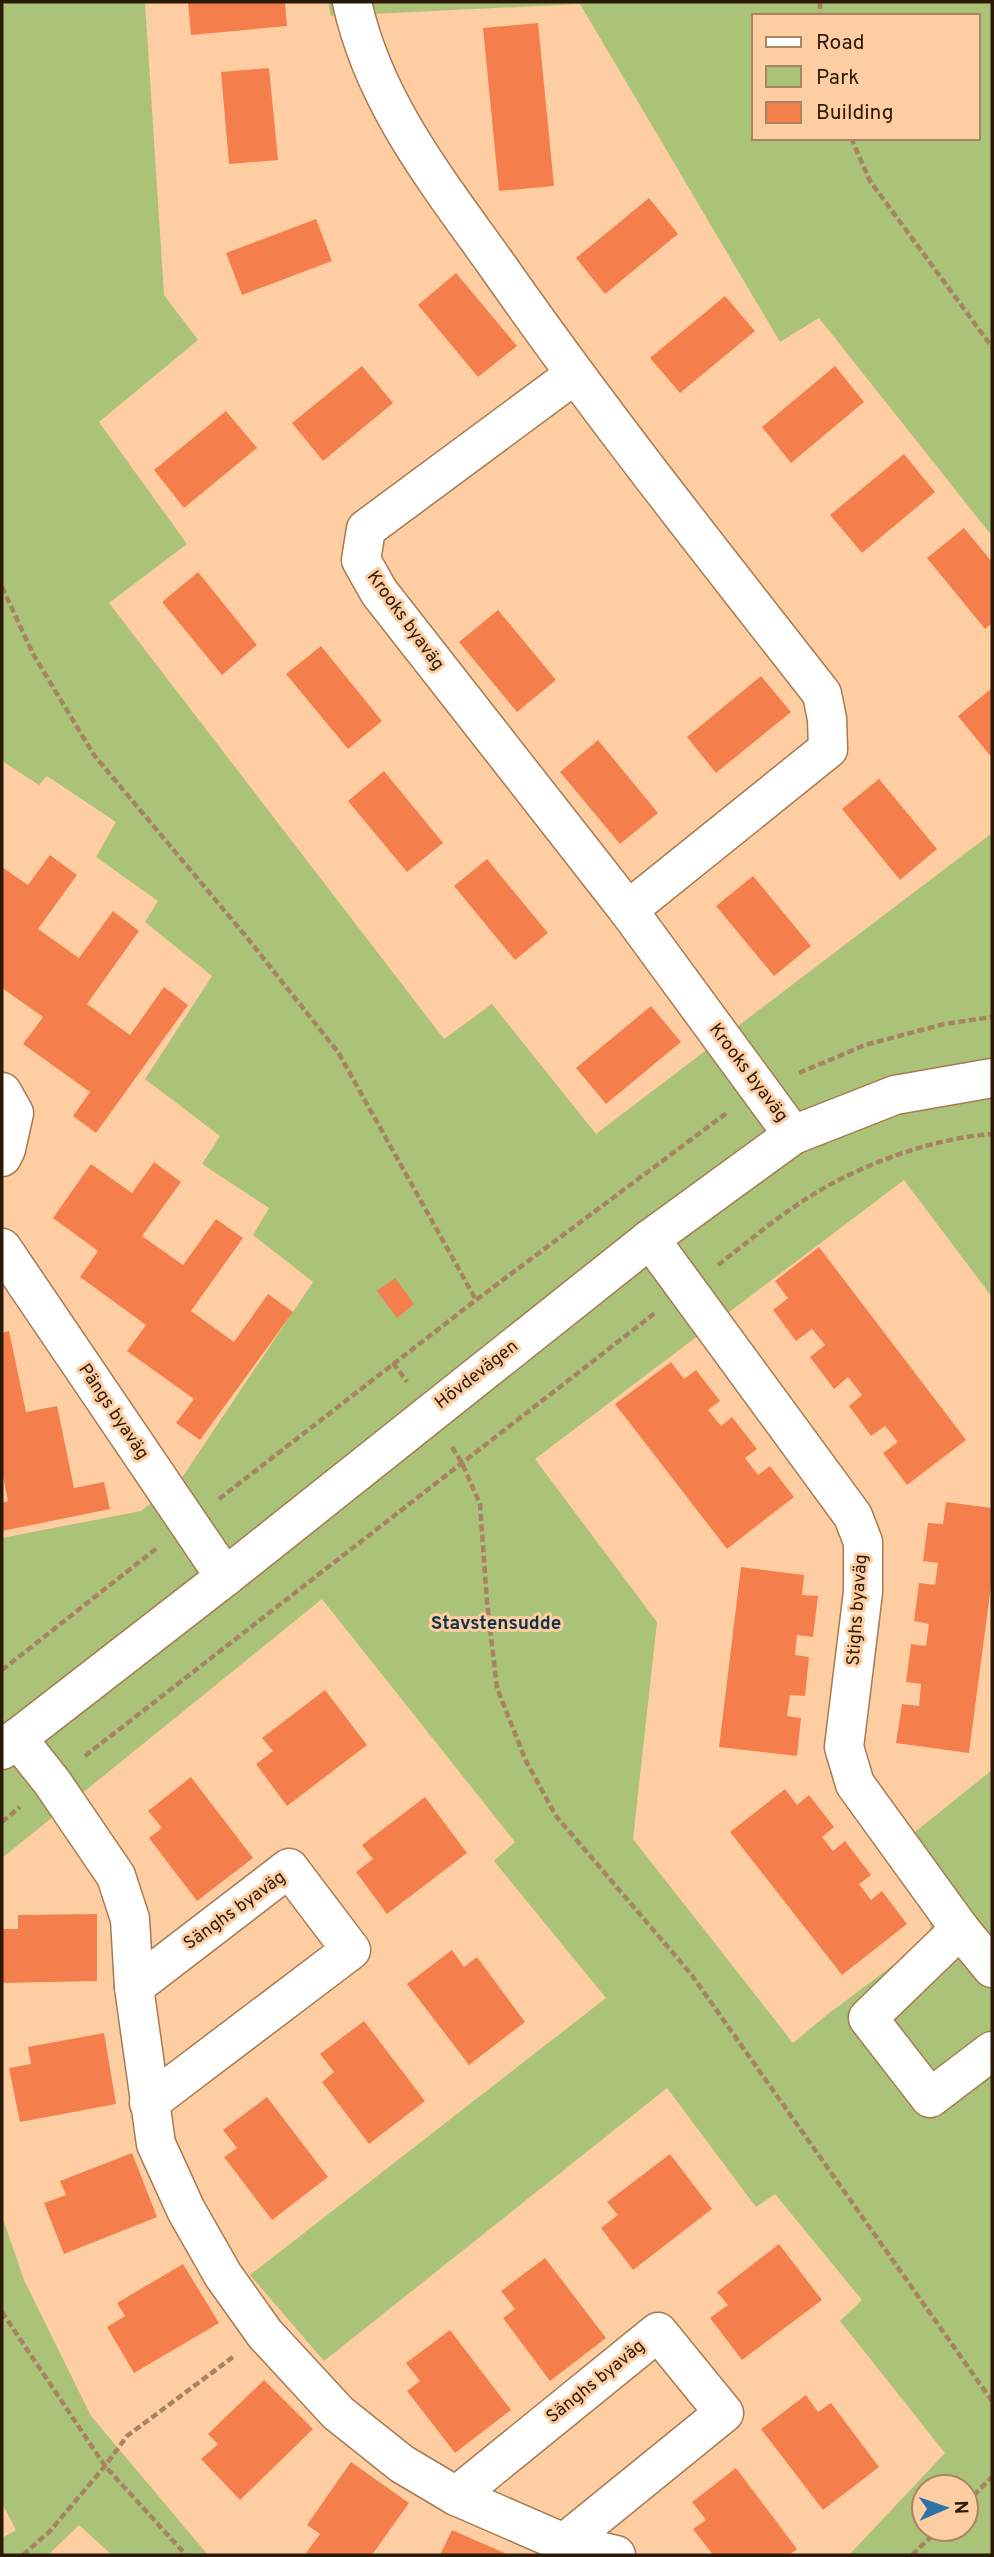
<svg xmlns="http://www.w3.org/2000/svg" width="994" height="2557" font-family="Overpass,sans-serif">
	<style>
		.green { fill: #abc279; fill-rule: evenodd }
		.building { fill: #f47f4c }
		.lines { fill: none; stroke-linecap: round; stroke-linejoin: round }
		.minor-casing { stroke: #a77a50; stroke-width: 41 }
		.path { stroke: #a78361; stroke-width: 4.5; stroke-dasharray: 7 3.5; stroke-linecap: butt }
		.minor { stroke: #fff; stroke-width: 38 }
		.labels { text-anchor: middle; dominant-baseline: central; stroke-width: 6; stroke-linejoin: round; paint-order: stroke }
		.street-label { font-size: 18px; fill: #2c1a08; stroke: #fecda1 }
		.neighbourhood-label { font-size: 19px; font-weight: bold; fill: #0f334b; stroke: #fecda1 }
	</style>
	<rect width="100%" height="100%" fill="#fecda1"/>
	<g class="green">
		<path d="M2,2H145L164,295L198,340L99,422L187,544L109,603L444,1039L492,1004L596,1134L992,833V1297L904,1180L535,1459L657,1622L633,1839L793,2043L828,2014L932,1936L915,1832L992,1770V2555H849L945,2453L840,2321L862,2300L775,2194L756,2207L667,2088L324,2361L250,2275L606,1998L494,1861L515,1842L322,1599L2,1858V1538L141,1511L179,1482L313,1282L253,1235L269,1208L202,1164L220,1136L145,1079L212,976L145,922L158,901L96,857L116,822L47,776L39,785L2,761ZM924,2487H966V2529H924Z"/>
		<path d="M328,2H992V536L819,318L780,342L580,4L331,16ZM754,16H978V138H754Z"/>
		<polygon points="2,2216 24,2280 91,2416 208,2555 112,2555 79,2525 48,2555 2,2555 2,2538 16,2530 2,2503"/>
	</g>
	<g class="building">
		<polygon points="188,2 285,2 287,26 191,35"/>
		<polygon points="538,23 554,186 499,191 483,28"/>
		<polygon points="269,68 278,160 229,164 221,72"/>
		<polygon points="649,198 678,234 605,294 576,258"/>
		<polygon points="316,219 332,261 242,295 226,253"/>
		<polygon points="456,273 517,346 478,377 418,305"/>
		<polygon points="725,296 755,331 680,393 650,358"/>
		<polygon points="362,366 393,403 323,461 292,423"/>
		<polygon points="835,366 864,402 791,463 762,427"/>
		<polygon points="226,411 257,448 184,508 154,470"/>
		<polygon points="904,454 935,492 862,553 830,515"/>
		<polygon points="964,528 992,562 992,623 985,629 927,558"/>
		<polygon points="198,572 257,645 222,675 162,602"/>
		<polygon points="498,610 556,680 517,712 459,642"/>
		<polygon points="321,646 382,721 348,749 286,674"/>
		<polygon points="761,676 791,712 716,773 687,737"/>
		<polygon points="992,688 992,758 958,716"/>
		<polygon points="598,740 658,813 620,844 560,772"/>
		<polygon points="384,771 443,843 407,872 348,801"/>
		<polygon points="879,779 937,849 900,880 842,809"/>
		<polygon points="50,855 77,875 38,929 79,958 113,911 139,931 87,1004 130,1035 164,987 188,1005 96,1133 73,1116 90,1092 23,1044 43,1017 2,988 2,867 28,885"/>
		<polygon points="487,859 548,933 515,960 454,886"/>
		<polygon points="753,876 811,946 774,976 716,906"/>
		<polygon points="651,1006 681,1042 606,1104 576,1068"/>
		<polygon points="154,1162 181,1182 142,1236 183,1265 216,1219 243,1238 191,1311 234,1342 268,1294 293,1312 200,1440 176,1423 194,1399 127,1351 146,1325 80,1277 98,1251 53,1218 91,1164 132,1193"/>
		<polygon points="819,1247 966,1440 907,1485 883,1453 898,1442 885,1426 871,1436 849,1406 862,1395 848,1377 834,1389 810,1357 825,1345 812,1329 796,1341 773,1310 788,1298 775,1281"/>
		<polygon points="395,1278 414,1304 397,1318 377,1291"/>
		<polygon points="9,1331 26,1412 57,1406 74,1488 104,1482 110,1509 2,1531 2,1503 8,1501 2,1471 2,1333"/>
		<polygon points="671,1362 684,1379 696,1370 720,1401 708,1410 721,1426 732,1417 757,1449 745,1458 758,1475 770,1466 794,1497 727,1549 615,1404"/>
		<polygon points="946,1502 992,1508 992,1578 969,1753 896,1743 902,1704 919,1706 921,1684 906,1682 911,1644 926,1646 929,1624 914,1621 919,1583 935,1585 938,1563 923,1561 928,1523 943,1524"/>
		<polygon points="741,1567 804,1575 802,1595 818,1596 813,1637 797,1635 795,1655 809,1657 805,1696 790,1695 787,1716 801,1718 797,1756 719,1747"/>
		<polygon points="325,1690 367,1745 287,1806 256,1764 273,1751 262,1738"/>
		<polygon points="191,1777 253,1858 197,1901 149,1838 162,1828 148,1811"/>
		<polygon points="785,1789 797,1805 809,1795 834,1827 822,1837 833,1851 845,1841 871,1875 859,1884 871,1900 882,1891 907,1924 842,1975 730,1832"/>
		<polygon points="425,1797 467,1853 387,1914 356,1872 373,1859 362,1845"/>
		<polygon points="97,1914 97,1981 2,1983 2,1929 18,1929 18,1915"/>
		<polygon points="452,1950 464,1967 477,1957 525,2022 469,2065 407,1984"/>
		<polygon points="364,2021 425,2101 369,2144 322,2082 334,2072 320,2054"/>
		<polygon points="104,2033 116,2104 20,2122 9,2068 31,2064 28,2047"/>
		<polygon points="267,2097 328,2177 272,2220 224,2157 237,2148 223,2130"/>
		<polygon points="132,2153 157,2217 64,2254 44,2203 66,2195 60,2181"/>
		<polygon points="670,2154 712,2209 633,2270 601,2228 618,2215 607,2202"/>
		<polygon points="779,2244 822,2300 742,2360 710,2318 728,2305 717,2292"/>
		<polygon points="545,2258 606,2338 550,2381 503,2318 515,2309 501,2291"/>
		<polygon points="183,2264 219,2323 134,2373 107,2327 125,2316 117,2303"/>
		<polygon points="450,2330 511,2410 455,2453 407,2391 420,2381 406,2363"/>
		<polygon points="264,2380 313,2429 240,2500 201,2459 218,2444 208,2434"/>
		<polygon points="806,2395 818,2412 831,2403 879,2467 823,2510 761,2429"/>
		<polygon points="351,2462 409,2503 372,2555 309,2555 306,2553 320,2534 307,2525"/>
		<polygon points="736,2468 797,2549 789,2555 713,2555 693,2529 706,2520 692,2502"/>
		<polygon points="452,2530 509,2555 440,2555"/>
	</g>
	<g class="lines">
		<defs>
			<g id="minor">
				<path d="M352,2C374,104 440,185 499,268C601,414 712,553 822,694L827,719L828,749L628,910"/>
				<polyline points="574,375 366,529 361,560 379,592 628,910 793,1135"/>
				<polyline points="2,1092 14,1113 6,1149 2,1157"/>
				<polyline points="650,1239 853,1516 863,1542 863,1592 844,1747 855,1784 960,1929 992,1968"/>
				<polyline points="2,1248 225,1577"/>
				<polyline points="17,1738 52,1782 116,1876 130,1919 134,1987 156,2144 186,2210 223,2275 265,2334 338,2413 402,2464 456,2496 564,2543 616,2555"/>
				<polyline points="2,1750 225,1577 650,1239 793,1135 895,1095 992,1078"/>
				<polyline points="960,1929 868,2018 930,2098 992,2051"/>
				<polyline points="134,1987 289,1868 351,1950 149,2103"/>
				<polyline points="456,2496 658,2332 724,2413 564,2543"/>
			</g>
		</defs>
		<use href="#minor" class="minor-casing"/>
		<g class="path">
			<polyline points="820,2 820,16"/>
			<polyline points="851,138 870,181 992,347"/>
			<polyline points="2,587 33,654 94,755 244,934 338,1052 476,1300"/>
			<polyline points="799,1073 865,1045 944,1024 992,1017"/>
			<path d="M718,1265C748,1242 777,1217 809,1197C859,1165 933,1138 992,1134"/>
			<polyline points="393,1363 407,1382"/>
			<polyline points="452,1447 462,1463 480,1504 487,1602 497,1688 526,1761 556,1816 691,1974 992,2401"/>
			<polyline points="219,1499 476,1300 728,1112"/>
			<polyline points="2,1670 157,1548"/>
			<polyline points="85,1756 655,1313"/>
			<polyline points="2,1822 20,1807"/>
			<polyline points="2,2312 105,2466 186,2555"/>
			<polyline points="966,2503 992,2477"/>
			<polyline points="23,2555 50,2531 105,2466 127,2436 233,2357"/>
			<polyline points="912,2555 939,2529"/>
		</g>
		<use href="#minor" class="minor"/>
	</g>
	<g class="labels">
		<g class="street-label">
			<text transform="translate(405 621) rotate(54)">Krooks byaväg</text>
			<text transform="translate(748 1073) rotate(53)">Krooks byaväg</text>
			<text transform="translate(477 1375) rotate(-38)">Hövdevägen</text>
			<text transform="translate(113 1412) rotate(56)">Pängs byaväg</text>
			<text transform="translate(858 1610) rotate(-86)">Stighs byaväg</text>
			<text transform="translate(235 1911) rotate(-36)">Sänghs byaväg</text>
			<text transform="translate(596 2382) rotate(-39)">Sänghs byaväg</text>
		</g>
		<g class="neighbourhood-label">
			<text x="496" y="1624">Stavstensudde</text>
		</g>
	</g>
	<rect width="994" height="2557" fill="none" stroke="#2c1a08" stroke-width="7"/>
	<rect x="752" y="14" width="228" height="126" fill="#fecda1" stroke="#aa8564" stroke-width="2"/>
	<rect x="766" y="37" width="35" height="10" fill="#ffffff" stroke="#aa8564" stroke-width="2"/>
	<text x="816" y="49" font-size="21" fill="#2c1a08">Road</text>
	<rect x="766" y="66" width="35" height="21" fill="#abc279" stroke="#aa8564" stroke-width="2"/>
	<text x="816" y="84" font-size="21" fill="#2c1a08">Park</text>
	<rect x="766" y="102" width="35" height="21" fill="#f47f4c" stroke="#aa8564" stroke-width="2"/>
	<text x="816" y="119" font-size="21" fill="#2c1a08">Building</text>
	<g transform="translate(945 2508) rotate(88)"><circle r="33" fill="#fecda1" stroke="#aa8564" stroke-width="2"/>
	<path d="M0-5L12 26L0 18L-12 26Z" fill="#2973a6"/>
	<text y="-10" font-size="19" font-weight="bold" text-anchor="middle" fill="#2c1a08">N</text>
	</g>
</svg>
